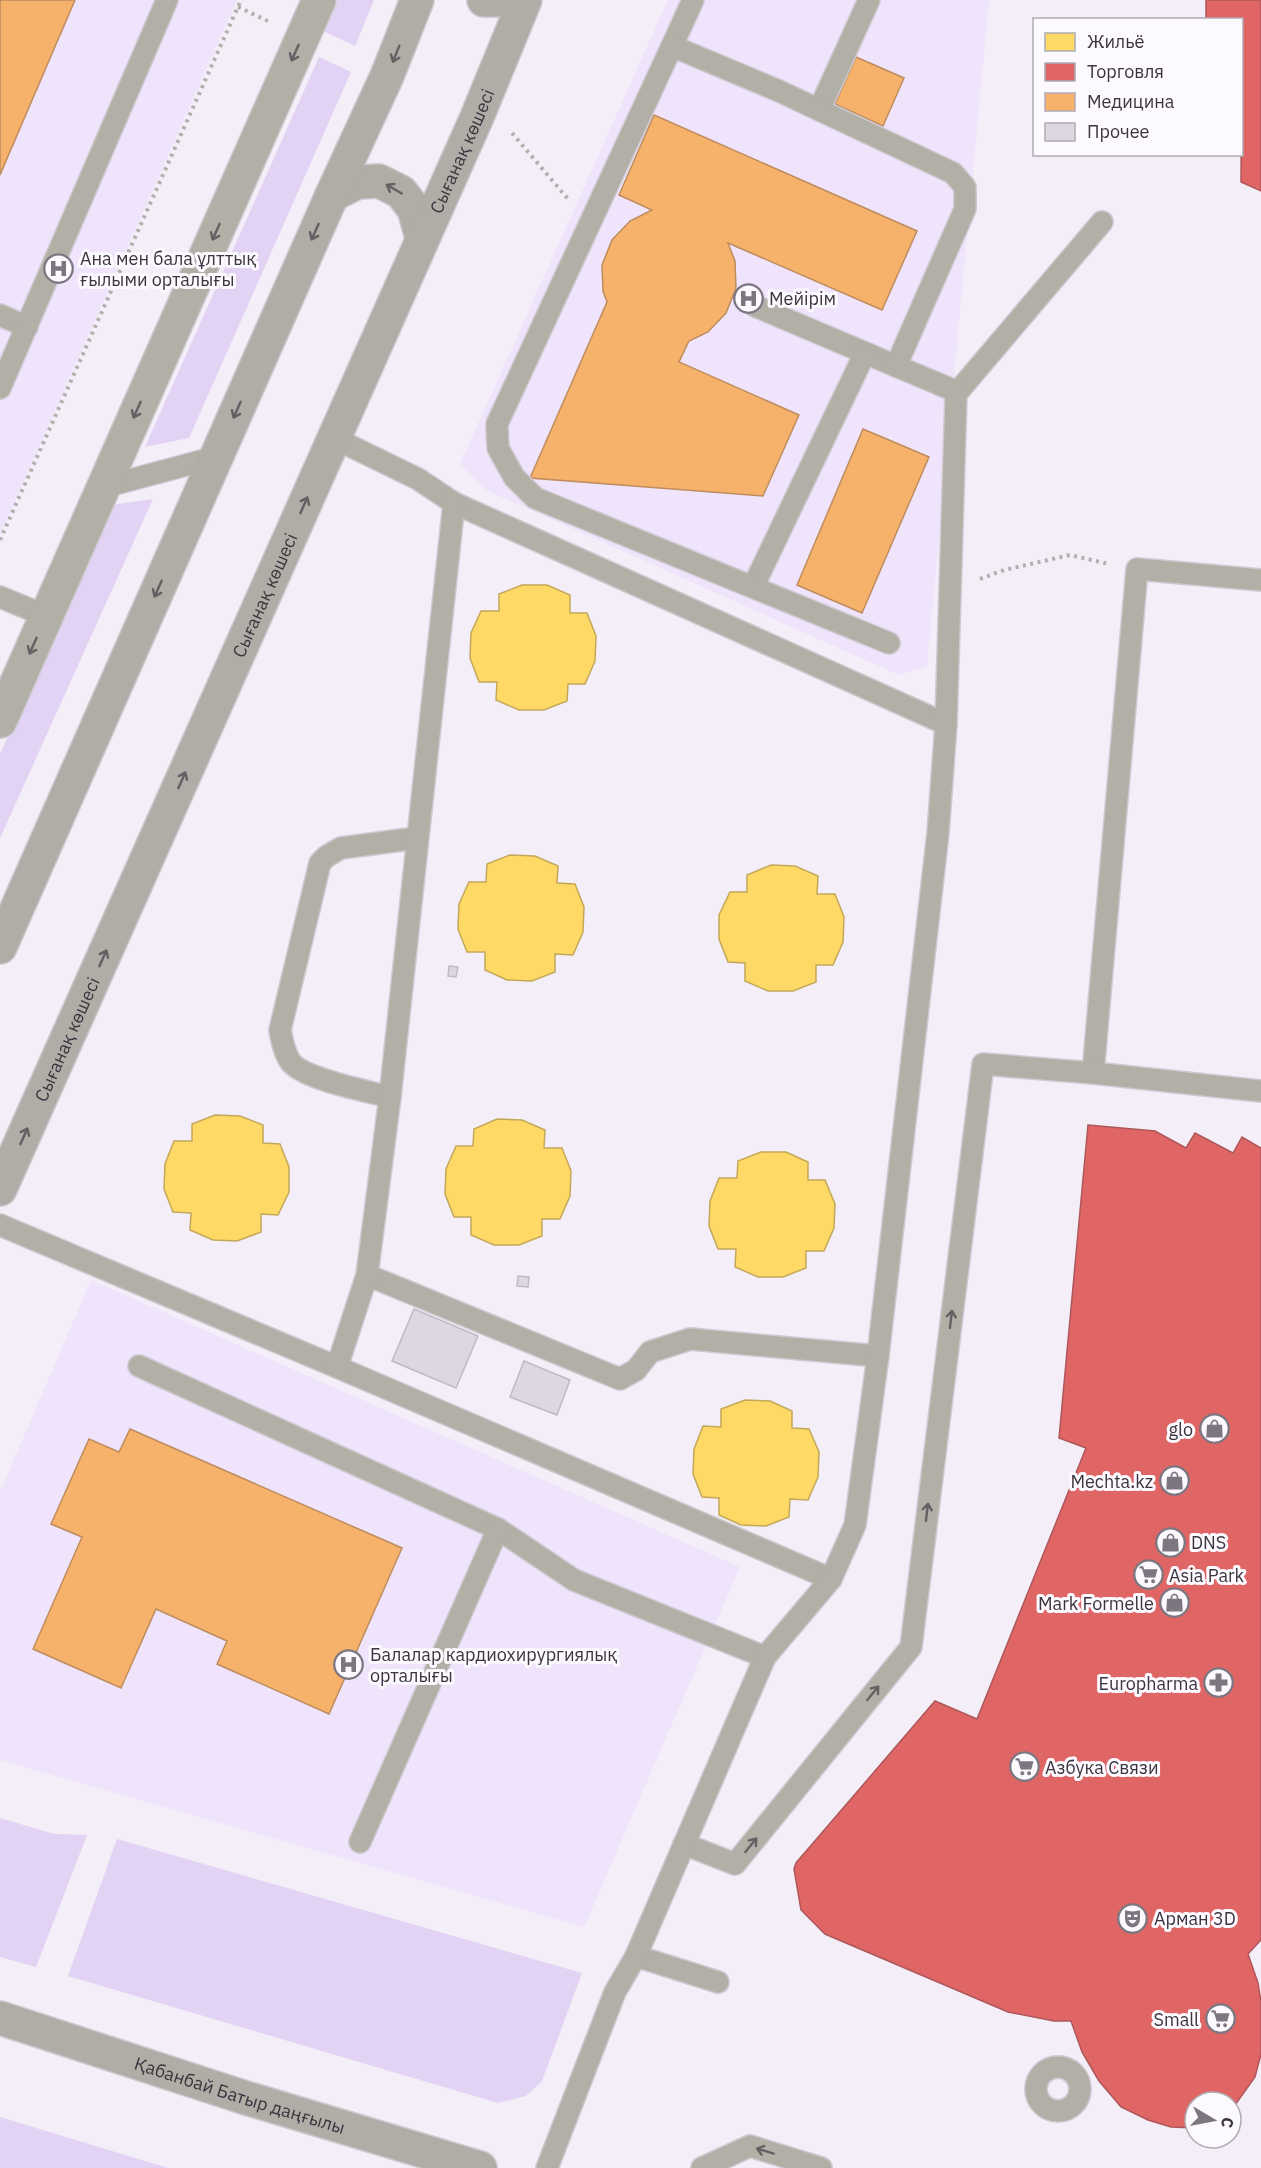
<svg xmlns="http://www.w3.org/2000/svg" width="1261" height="2168" font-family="'IBM Plex Sans',sans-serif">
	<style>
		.built { fill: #efe4fb }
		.green { fill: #e2d2f3 }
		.homes { fill: #ffd966; stroke: #c4a85a; stroke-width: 1.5 }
		.shops { fill: #e06666; stroke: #ae575a; stroke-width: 1.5 }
		.health { fill: #f6b26b; stroke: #be8c5e; stroke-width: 1.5 }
		.building { fill: #dcd7e1; stroke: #bfbbc4; stroke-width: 1.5 }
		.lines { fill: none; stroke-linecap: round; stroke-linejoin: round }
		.service-casing { stroke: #cecad2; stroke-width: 24 }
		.minor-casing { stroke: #cecad2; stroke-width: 36 }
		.secondary-casing { stroke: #cecad2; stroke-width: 36 }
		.path { stroke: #b2afac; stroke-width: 4; stroke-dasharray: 3 4.5; stroke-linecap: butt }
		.service { stroke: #b1afa6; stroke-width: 21 }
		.minor { stroke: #b1afa6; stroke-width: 33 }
		.secondary { stroke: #b0ada6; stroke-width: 33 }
		.oneway { stroke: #646063 }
		.oneway2 { stroke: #635f63 }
		.labels { text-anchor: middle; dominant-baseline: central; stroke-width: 6; stroke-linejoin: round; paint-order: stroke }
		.street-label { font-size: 18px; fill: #3a353f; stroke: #fcf9ff }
		.poi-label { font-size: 18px; fill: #3a353f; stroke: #fcf9ff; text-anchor: start }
	</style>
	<rect width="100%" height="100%" fill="#f3eef8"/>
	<g class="built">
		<polygon points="0,0 237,0 0,535"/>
		<polygon points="668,0 989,0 927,666 899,675 486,490 460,464"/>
		<polygon points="91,1280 740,1567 584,1927 0,1760 0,1492"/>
	</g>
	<g class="green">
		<polygon points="338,0 374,0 355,46 323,31"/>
		<polygon points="319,57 351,72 189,438 145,447"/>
		<polygon points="153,499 0,838 0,754 111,505"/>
		<polygon points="0,1818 54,1834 87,1835 36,1967 0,1957"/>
		<polygon points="117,1839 582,1973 542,2081 526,2096 498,2103 68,1976"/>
		<polygon points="0,2117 168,2168 0,2168"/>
	</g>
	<g class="homes">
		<polygon points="522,585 547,585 570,595 570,613 587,613 596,636 595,661 585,684 568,684 567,701 544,710 519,710 496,700 497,682 479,682 470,658 471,633 481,611 499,611 499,594"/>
		<polygon points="510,855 535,856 558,866 557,883 575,884 584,907 583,932 573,955 555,954 555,972 532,981 507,980 485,970 485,952 467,952 458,929 459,904 469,882 486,882 487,864"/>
		<polygon points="771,865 795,866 818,876 817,894 835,894 844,917 843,942 833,965 816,965 816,982 793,991 768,991 745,981 745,963 728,962 719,939 719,915 730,892 747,892 747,875"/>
		<polygon points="215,1115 240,1116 263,1125 263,1143 280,1144 289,1167 289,1192 278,1215 261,1214 261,1232 237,1241 213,1240 190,1230 191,1213 173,1212 164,1189 165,1164 174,1141 192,1141 192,1124"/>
		<polygon points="497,1119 522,1120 545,1130 544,1148 562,1148 571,1171 570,1196 560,1219 542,1219 542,1236 519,1245 494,1245 471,1235 471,1217 454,1217 445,1194 446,1169 456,1146 473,1146 474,1129"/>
		<polygon points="761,1152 786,1152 808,1162 808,1180 825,1180 835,1204 834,1228 824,1251 806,1251 806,1268 783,1277 758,1277 735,1267 736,1249 718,1249 709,1226 710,1201 719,1178 737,1178 738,1161"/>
		<polygon points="745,1400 770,1401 792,1411 792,1428 809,1429 819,1452 818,1477 808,1500 790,1499 789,1517 766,1526 741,1525 719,1515 719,1498 702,1497 693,1474 694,1449 703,1426 721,1427 721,1409"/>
	</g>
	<g class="shops">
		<polygon points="1206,0 1261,0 1261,191 1241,182 1242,20 1206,20"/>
		<polygon points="1088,1125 1155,1131 1186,1148 1195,1133 1233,1153 1242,1137 1261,1148 1261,1940 1248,1954 1258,1983 1261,2002 1261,2054 1255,2077 1233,2108 1231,2109 1231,2102 1195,2102 1194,2128 1171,2127 1148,2120 1121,2107 1099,2081 1082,2052 1071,2021 1054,2021 1008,2012 825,1934 801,1910 794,1869 796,1863 935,1701 977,1719 1086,1448 1059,1438"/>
	</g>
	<g class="health">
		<polygon points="0,0 75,0 0,175"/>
		<polygon points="856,57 904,78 883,126 835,104"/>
		<polygon points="654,115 917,231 882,310 728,243 735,261 736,288 726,313 708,332 689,341 679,362 799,415 763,496 530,478 607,302 603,291 602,265 612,240 630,221 652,210 619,195"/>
		<polygon points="863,429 929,457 862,613 797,585"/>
		<polygon points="130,1429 402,1548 329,1714 217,1664 227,1641 156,1609 121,1688 33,1649 82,1537 51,1524 89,1439 119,1452"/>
	</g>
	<g class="building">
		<polygon points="449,966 458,967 456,977 448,976"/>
		<polygon points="518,1276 529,1277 528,1287 517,1286"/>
		<polygon points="414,1309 478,1336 456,1388 392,1361"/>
		<polygon points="524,1361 570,1380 557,1415 510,1397"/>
	</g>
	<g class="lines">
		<defs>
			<g id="service">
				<polyline points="672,46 693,0"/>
				<polyline points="819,110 869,0"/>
				<polyline points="755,306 896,366"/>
				<polyline points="0,315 27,327"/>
				<polyline points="0,388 167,0"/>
				<polyline points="956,394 1102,222"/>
				<polyline points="334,438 418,479 454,503 946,724"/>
				<polyline points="104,487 216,457"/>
				<polyline points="753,587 865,353"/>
				<polyline points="0,597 46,616"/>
				<polyline points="1093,1073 1137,569 1261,580"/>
				<path d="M390,1097C367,1091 302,1079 290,1061C284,1052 282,1041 280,1030L320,863L327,856L341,848L417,838"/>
				<polyline points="0,1225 337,1367 831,1579"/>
				<polyline points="367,1275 620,1379 636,1370 650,1352 690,1339 878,1356"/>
				<polyline points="139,1366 498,1529 574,1580 765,1657"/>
				<polyline points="337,1367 367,1275 390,1097 454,503"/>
				<polyline points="360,1842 498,1529"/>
				<polyline points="684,1844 735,1864 911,1647 983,1064 1093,1073 1261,1091"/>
				<polyline points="636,1956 718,1982"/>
				<circle cx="1058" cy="2089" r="22"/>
				<polyline points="547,2168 615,1992 636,1956 765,1657 831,1579 855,1525 878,1356 938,833 946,724 956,394 953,390 896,366 965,209 965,187 953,173 779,91 672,46 497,424 498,448 514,477 535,498 889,643"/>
				<polyline points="702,2168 750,2146 821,2168"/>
			</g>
			<polyline id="minor" points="0,721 319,0"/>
			<g id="secondary">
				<polyline points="484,0 497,0"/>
				<polyline points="332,195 358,182 379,181 401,192 414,209 422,238"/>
				<polyline points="0,947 332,195 387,76 417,0"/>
				<path id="s1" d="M0,1189L477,117L525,0"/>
				<path id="s2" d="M0,2018L246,2098L480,2168"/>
			</g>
		</defs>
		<use href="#service" class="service-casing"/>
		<use href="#minor" class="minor-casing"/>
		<use href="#secondary" class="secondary-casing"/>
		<g class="path">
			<polyline points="238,7 270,22"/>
			<polyline points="512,133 568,199"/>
			<polyline points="0,540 241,0"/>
			<polyline points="980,579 1004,570 1070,555 1109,564"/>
		</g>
		<use href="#service" class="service"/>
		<use href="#minor" class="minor"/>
		<use href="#secondary" class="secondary"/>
	</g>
	<defs><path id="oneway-shaft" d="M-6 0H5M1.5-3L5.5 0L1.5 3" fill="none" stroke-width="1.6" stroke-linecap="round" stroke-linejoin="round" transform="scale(1.5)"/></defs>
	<g class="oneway">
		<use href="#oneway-shaft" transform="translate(295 53) rotate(114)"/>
		<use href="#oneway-shaft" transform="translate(216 232) rotate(114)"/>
		<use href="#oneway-shaft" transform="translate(137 410) rotate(114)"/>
		<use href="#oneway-shaft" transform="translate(33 646) rotate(114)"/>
		<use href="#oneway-shaft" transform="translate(951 1319) rotate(-83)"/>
		<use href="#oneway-shaft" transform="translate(927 1512) rotate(-83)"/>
		<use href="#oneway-shaft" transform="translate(873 1693) rotate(-51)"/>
		<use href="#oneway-shaft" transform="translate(751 1845) rotate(-51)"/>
		<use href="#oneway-shaft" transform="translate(765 2151) rotate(-163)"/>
	</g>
	<g class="oneway2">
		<use href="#oneway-shaft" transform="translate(396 54) rotate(112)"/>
		<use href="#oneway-shaft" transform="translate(394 189) rotate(-150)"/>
		<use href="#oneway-shaft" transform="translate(315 232) rotate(114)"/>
		<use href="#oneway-shaft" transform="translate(237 410) rotate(114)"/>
		<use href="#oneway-shaft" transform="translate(304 505) rotate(-66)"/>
		<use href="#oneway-shaft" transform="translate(158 589) rotate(114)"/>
		<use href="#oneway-shaft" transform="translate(182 780) rotate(-66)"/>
		<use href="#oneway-shaft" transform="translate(103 958) rotate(-66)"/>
		<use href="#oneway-shaft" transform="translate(24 1136) rotate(-66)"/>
	</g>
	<defs>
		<symbol id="hospital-ring" viewBox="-11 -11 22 22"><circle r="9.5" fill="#fcf9ff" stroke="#7b7680" stroke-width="1.5"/><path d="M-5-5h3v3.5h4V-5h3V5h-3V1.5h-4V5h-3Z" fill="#7b7680"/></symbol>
		<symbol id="shop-ring" viewBox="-11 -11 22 22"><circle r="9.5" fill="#fcf9ff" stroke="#7b7680" stroke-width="1.5"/><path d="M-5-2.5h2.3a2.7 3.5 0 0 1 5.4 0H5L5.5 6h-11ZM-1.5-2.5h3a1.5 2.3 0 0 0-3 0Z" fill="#7b7680"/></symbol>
		<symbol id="supermarket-ring" viewBox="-11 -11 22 22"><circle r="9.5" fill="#fcf9ff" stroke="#7b7680" stroke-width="1.5"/><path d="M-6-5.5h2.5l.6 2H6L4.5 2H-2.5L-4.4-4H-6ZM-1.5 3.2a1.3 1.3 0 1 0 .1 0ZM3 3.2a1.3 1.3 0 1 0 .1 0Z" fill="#7b7680"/></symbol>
		<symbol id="pharmacy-ring" viewBox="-11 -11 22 22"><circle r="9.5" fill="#fcf9ff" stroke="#7b7680" stroke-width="1.5"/><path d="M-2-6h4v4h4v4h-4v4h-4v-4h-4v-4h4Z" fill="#7b7680"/></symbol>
		<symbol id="theatre-ring" viewBox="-11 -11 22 22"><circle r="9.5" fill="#fcf9ff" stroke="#7b7680" stroke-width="1.5"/><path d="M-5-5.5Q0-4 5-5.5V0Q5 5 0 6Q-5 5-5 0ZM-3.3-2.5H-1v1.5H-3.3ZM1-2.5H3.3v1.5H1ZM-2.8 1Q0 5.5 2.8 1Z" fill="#7b7680"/></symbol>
	</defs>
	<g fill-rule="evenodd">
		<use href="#hospital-ring" x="42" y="252" width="33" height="33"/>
		<use href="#hospital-ring" x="732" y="282" width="33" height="33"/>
		<use href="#shop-ring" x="1198" y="1412" width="33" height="33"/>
		<use href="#shop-ring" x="1158" y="1464" width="33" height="33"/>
		<use href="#shop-ring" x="1154" y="1526" width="33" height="33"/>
		<use href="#supermarket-ring" x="1132" y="1558" width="33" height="33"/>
		<use href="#shop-ring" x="1158" y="1586" width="33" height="33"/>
		<use href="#hospital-ring" x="332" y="1648" width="33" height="33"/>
		<use href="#pharmacy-ring" x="1202" y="1666" width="33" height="33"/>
		<use href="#supermarket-ring" x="1008" y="1750" width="33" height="33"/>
		<use href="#theatre-ring" x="1116" y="1902" width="33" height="33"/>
		<use href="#supermarket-ring" x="1204" y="2002" width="33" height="33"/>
	</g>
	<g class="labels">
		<g class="street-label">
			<text stroke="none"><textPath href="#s1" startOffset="1136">Сығанақ көшесі</textPath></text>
			<text stroke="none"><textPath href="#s1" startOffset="650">Сығанақ көшесі</textPath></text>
			<text stroke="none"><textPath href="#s1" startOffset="164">Сығанақ көшесі</textPath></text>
			<text stroke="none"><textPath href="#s2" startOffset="252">Қабанбай Батыр даңғылы</textPath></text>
		</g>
		<g class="poi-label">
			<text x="80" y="258">Ана мен бала ұлттық<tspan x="80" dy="21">ғылыми орталығы</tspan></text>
			<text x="769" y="298">Мейірім</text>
			<text x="1193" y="1429" text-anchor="end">glo</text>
			<text x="1153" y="1481" text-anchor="end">Mechta.kz</text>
			<text x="1191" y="1542">DNS</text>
			<text x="1169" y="1575">Asia Park</text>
			<text x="1154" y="1603" text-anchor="end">Mark Formelle</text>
			<text x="370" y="1654">Балалар кардиохирургиялық<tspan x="370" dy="21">орталығы</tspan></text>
			<text x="1198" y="1683" text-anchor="end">Europharma</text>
			<text x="1045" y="1767">Азбука Связи</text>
			<text x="1154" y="1918">Арман 3D</text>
			<text x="1199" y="2019" text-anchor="end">Small</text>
		</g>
	</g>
	<rect x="1033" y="18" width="210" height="138" fill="#fcf9ff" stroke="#aeabb2" stroke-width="1.5"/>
	<rect x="1045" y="33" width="30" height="18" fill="#ffd966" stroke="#aeabb2" stroke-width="1.5"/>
	<text x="1087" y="48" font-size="18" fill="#3a353f">Жильё</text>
	<rect x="1045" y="63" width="30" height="18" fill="#e06666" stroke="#aeabb2" stroke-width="1.5"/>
	<text x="1087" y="78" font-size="18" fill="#3a353f">Торговля</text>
	<rect x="1045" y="93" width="30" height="18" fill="#f6b26b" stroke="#aeabb2" stroke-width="1.5"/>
	<text x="1087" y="108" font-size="18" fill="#3a353f">Медицина</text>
	<rect x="1045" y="123" width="30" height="18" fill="#dcd7e1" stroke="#aeabb2" stroke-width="1.5"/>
	<text x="1087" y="138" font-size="18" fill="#3a353f">Прочее</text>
	<g transform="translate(1213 2120) rotate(100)"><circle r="28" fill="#fcf9ff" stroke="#aeabb2" stroke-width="1.5"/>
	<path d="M0-4.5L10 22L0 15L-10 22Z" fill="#7b7680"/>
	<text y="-9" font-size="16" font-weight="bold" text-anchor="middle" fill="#3a353f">С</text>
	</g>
</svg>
